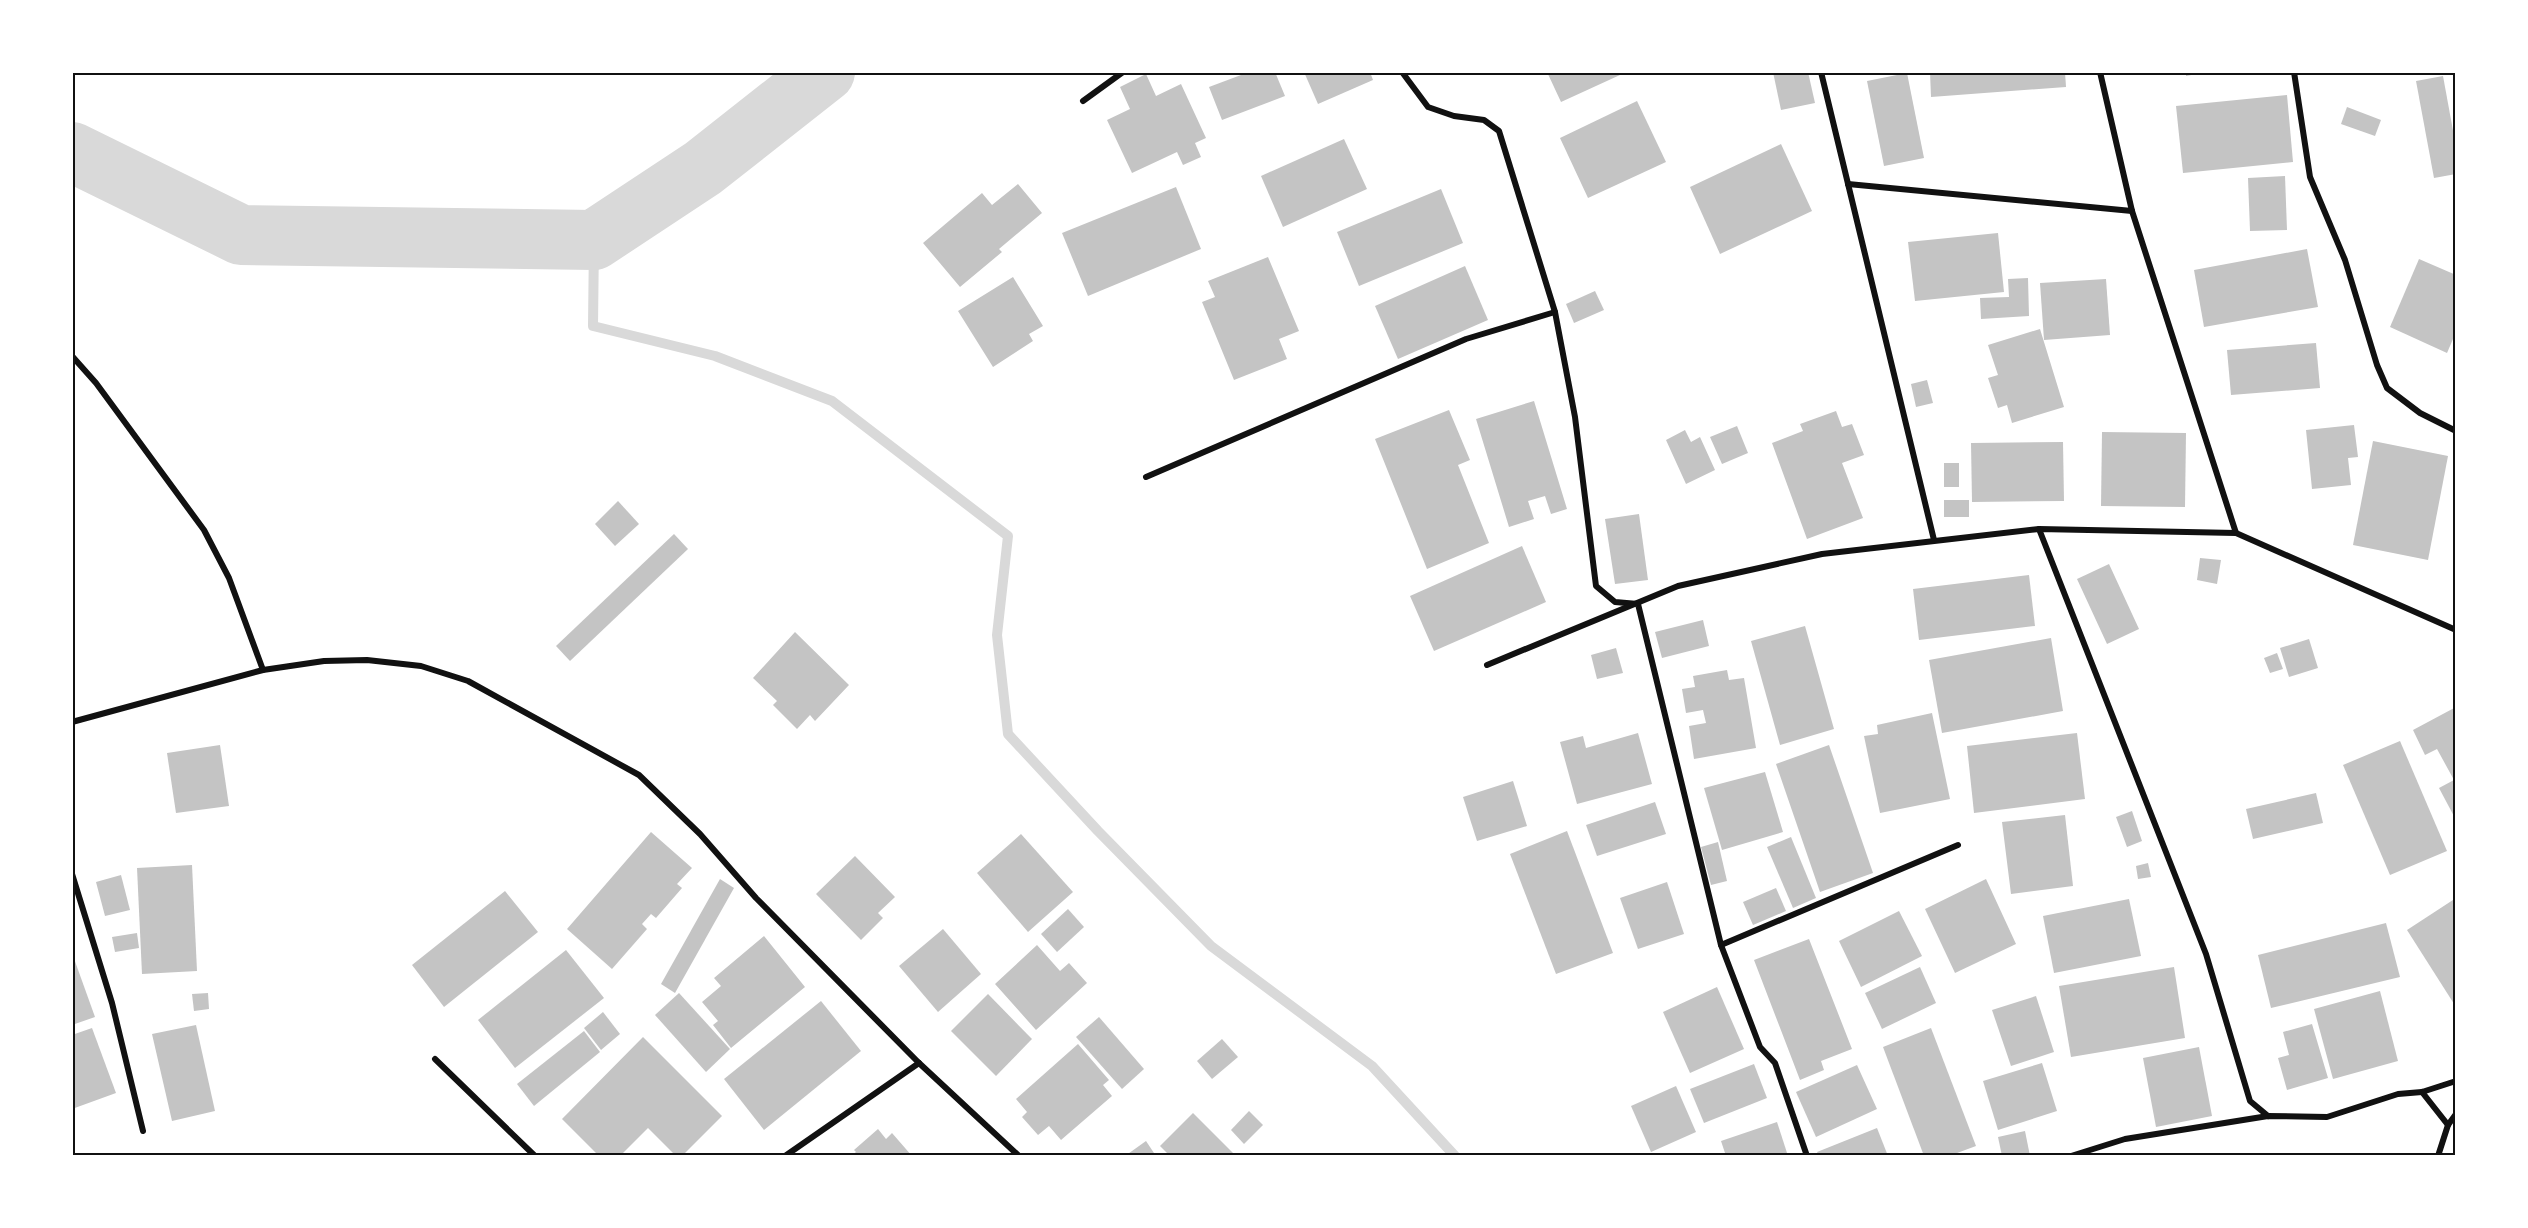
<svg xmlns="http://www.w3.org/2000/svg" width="2528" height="1228" font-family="Helvetica,sans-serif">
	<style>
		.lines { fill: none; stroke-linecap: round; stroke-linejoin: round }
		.stream { stroke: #d9d9d9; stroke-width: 10 }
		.river { stroke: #d9d9d9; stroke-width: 60 }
		.building { fill: #c4c4c4 }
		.minor { stroke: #111; stroke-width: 6 }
		.neatline { fill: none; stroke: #111; stroke-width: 2 }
	</style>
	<rect width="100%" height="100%" fill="#fff"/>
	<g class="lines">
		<polyline class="stream" points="594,240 593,326 715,356 832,401 1008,536 997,635 1008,734 1098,831 1211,946 1372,1066 1455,1156"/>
		<polyline class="river" points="72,152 241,235 594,240 703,168 825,72"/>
	</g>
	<g class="building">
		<polygon points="1249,72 1275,72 1285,96 1222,120 1209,87"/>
		<polygon points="1304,72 1370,72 1373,80 1318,104"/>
		<polygon points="1547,72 1619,72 1620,75 1561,102"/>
		<polygon points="1773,72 1808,72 1815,103 1781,110"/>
		<polygon points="1930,72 2065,72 2066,87 1931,97"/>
		<polygon points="2186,72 2202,72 2202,73 2186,76"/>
		<polygon points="1907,73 1924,158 1884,166 1867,81"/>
		<polygon points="1146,74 1156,96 1181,84 1206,138 1195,143 1201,157 1183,165 1177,152 1132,173 1107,120 1130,109 1120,87"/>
		<polygon points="2443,76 2456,147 2456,174 2434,178 2416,81"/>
		<polygon points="2287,95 2293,162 2183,173 2176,106"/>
		<polygon points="1637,101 1666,162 1588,198 1560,138"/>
		<polygon points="2347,107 2381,120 2375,136 2341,124"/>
		<polygon points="1344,139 1367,189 1283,227 1261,176"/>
		<polygon points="1781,144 1812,211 1720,254 1690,187"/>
		<polygon points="2285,176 2287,230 2250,231 2248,178"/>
		<polygon points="1018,184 1042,213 999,249 1002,252 960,287 923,243 982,193 992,205"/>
		<polygon points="1176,187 1201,249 1088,296 1062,233"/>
		<polygon points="1441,189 1463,243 1359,286 1337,232"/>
		<polygon points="1998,233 2004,292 1915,301 1908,242"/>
		<polygon points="2307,249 2318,307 2204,327 2194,270"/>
		<polygon points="1268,257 1299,331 1279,339 1287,359 1234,380 1202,302 1215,297 1208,281"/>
		<polygon points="2419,259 2456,275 2456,332 2447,353 2390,327"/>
		<polygon points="1465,266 1488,320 1398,359 1375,306"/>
		<polygon points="1013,277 1043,326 1029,334 1033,341 993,367 958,311"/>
		<polygon points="2028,278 2029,316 1981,319 1980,298 2009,297 2008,279"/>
		<polygon points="2106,279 2110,335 2044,340 2040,283"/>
		<polygon points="1595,291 1604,310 1574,323 1566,304"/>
		<polygon points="2040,329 2064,407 2012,423 2007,405 1998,408 1988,378 1998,375 1988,345"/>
		<polygon points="2316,343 2320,388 2231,395 2227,350"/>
		<polygon points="1927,380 1933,403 1916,407 1911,384"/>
		<polygon points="1534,401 1567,509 1551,514 1545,496 1528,501 1534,519 1509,527 1476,419"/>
		<polygon points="1449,410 1470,460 1458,465 1489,543 1427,569 1375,439"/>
		<polygon points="1836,411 1842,427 1852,424 1864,455 1842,463 1863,518 1807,539 1772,443 1803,431 1800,424"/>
		<polygon points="2354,425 2358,457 2348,458 2351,485 2312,489 2306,430"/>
		<polygon points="1737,426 1748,453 1722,464 1710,437"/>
		<polygon points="1685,430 1691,442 1700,437 1715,470 1686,484 1666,440"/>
		<polygon points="2102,432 2186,433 2185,507 2101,506"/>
		<polygon points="2373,441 2448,456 2428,560 2353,545"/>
		<polygon points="2063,442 2064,501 1972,502 1971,443"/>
		<rect x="1944" y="463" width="15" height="24"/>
		<rect x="1944" y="500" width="25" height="17"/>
		<polygon points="618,501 639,524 615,546 595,524"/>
		<polygon points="1639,514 1648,580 1615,584 1605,519"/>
		<polygon points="674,534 688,549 570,661 556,646"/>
		<polygon points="1522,546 1546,602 1434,651 1410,596"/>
		<polygon points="2200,558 2221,560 2217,584 2197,580"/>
		<polygon points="2109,564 2139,629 2107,644 2077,579"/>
		<polygon points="2029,575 2035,626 1919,640 1913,589"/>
		<polygon points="1703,620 1709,646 1662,658 1655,632"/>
		<polygon points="1805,626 1834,729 1780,745 1751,641"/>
		<polygon points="795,632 849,685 815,721 810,715 797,729 773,705 777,701 753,678"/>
		<polygon points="2051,638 2063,711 1942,733 1929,660"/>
		<polygon points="2309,639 2318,668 2289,677 2280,648"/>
		<polygon points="1616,648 1623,673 1597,679 1591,655"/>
		<polygon points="2277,653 2283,669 2270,673 2264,658"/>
		<polygon points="1727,670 1729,680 1744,678 1756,748 1694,759 1689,726 1706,723 1703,710 1686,713 1682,689 1695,687 1693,676"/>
		<polygon points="2456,707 2456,820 2439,788 2454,780 2437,749 2425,755 2413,730"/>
		<polygon points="1932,713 1950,799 1880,813 1864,736 1878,734 1877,725"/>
		<polygon points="1638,733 1652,784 1577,804 1560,742 1583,736 1586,748"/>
		<polygon points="2077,733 2085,799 1974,813 1967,746"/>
		<polygon points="2400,741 2447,851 2390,875 2343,765"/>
		<polygon points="220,745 229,806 176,813 167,753"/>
		<polygon points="1829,745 1873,873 1820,892 1776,764"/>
		<polygon points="1765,772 1783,832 1722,850 1704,788"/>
		<polygon points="1513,781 1527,826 1477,841 1463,797"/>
		<polygon points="2316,793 2323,823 2253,839 2246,809"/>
		<polygon points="1655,802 1666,834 1597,856 1586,825"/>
		<polygon points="2132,811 2142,841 2127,847 2116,817"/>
		<polygon points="2065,815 2073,886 2011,894 2002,822"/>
		<polygon points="1567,831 1613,953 1556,974 1510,854"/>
		<polygon points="651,832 692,868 677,884 682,888 656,918 651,914 642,924 647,929 612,969 567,929"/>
		<polygon points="1021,834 1073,892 1028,932 977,873"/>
		<polygon points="1791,837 1816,898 1793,908 1767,847"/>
		<polygon points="1718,842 1727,881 1711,885 1701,847"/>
		<polygon points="855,856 895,897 878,913 883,918 861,940 816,894"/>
		<polygon points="2148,863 2151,877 2138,879 2136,866"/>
		<polygon points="192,865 197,971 142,974 137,868"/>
		<polygon points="121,875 130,910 105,916 96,882"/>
		<polygon points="720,879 734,888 675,993 661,984"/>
		<polygon points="1986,879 2016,944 1955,973 1925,909"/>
		<polygon points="1667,882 1684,934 1638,949 1620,898"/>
		<polygon points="1776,888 1786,911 1753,925 1743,902"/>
		<polygon points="505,891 538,932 444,1007 412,965"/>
		<polygon points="2456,898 2456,1007 2407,930"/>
		<polygon points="2129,899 2141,956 2054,973 2043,916"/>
		<polygon points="1068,909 1084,927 1057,952 1041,934"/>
		<polygon points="1899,911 1922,956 1861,987 1839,941"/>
		<polygon points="2386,923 2400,977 2271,1008 2258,955"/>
		<polygon points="943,929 981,974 938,1012 899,966"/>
		<polygon points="137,933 139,948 115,952 112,937"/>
		<polygon points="764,936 805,987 731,1048 713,1025 718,1021 702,1002 721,986 714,978"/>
		<polygon points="1809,939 1852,1049 1821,1061 1824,1070 1800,1080 1754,960"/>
		<polygon points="1037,945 1060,971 1069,963 1087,983 1036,1030 995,984"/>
		<polygon points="566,950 604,998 515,1068 478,1020"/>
		<polygon points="72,953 95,1017 72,1025"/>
		<polygon points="1920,967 1936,1003 1882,1029 1865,993"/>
		<polygon points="2174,967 2185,1038 2071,1057 2059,986"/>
		<polygon points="1717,987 1744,1049 1690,1073 1663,1012"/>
		<polygon points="2380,991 2398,1061 2333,1079 2314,1009"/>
		<polygon points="208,993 209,1009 194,1011 192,994"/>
		<polygon points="679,993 730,1049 706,1072 655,1015"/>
		<polygon points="988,994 1032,1039 996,1076 951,1031"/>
		<polygon points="2036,996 2054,1052 2011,1066 1992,1010"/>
		<polygon points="821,1001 861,1051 764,1130 724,1079"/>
		<polygon points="603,1012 620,1034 601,1050 584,1028"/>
		<polygon points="1099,1017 1144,1069 1122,1089 1076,1037"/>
		<polygon points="2312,1024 2328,1078 2287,1090 2278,1058 2289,1055 2283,1032"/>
		<polygon points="196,1025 215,1111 172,1121 152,1034"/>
		<polygon points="92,1028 116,1093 72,1109 72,1035"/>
		<polygon points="1931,1028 1976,1146 1949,1156 1924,1156 1883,1047"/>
		<polygon points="584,1031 600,1052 534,1106 517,1084"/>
		<polygon points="643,1037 722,1116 682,1156 676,1156 648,1128 620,1156 599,1156 562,1119"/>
		<polygon points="1222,1039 1238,1057 1212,1079 1197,1061"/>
		<polygon points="1078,1044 1109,1080 1103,1085 1112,1096 1061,1140 1049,1126 1038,1135 1022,1117 1027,1112 1016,1099"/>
		<polygon points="2199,1047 2212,1116 2156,1127 2143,1058"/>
		<polygon points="2042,1063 2057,1111 1998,1130 1983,1081"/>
		<polygon points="1754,1064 1767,1098 1704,1123 1690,1089"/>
		<polygon points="1857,1065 1877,1109 1816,1137 1796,1092"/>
		<polygon points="1676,1086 1696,1132 1651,1152 1631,1106"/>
		<polygon points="1249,1111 1263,1125 1244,1144 1231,1130"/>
		<polygon points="1193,1113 1236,1156 1170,1156 1160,1146"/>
		<polygon points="1777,1122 1788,1156 1726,1156 1721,1141"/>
		<polygon points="1877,1128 1888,1156 1819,1156 1817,1152"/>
		<polygon points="878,1129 886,1139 892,1133 912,1156 851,1156 856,1152 854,1150"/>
		<polygon points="2025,1131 2030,1156 2002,1156 1998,1137"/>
		<polygon points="1146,1141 1156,1156 1125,1156"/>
	</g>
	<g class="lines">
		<g class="minor">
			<polyline points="1402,72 1428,107 1454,116 1484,120 1499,131 1555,312 1575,417 1596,586 1615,602 1638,604 1721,945 1760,1047 1775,1063 1807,1156"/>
			<polyline points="1821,72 1934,540"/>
			<polyline points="2100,72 2132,211 2236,533"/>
			<polyline points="2294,72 2310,177 2345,260 2377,365 2387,388 2420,413 2456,431"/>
			<polyline points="1083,101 1123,72"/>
			<polyline points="1848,184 2132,211"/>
			<polyline points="72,356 96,383 204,530 229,578 263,670"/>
			<polyline points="1146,477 1466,339 1555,312"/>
			<polyline points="2039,529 2206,954 2250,1101 2268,1116"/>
			<polyline points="1487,665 1678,586 1822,554 2039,529 2236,533 2456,630"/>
			<polyline points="72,722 263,670 324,661 367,660 421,666 468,681 639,775 700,834 756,898 919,1063 1019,1156"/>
			<polyline points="72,874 112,1003 143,1131"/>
			<polyline points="1721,945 1958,845"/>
			<polyline points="435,1059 535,1156"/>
			<polyline points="2422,1092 2448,1125"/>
			<polyline points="785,1156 919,1063"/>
			<polyline points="2071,1156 2125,1139 2268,1116 2327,1117 2398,1094 2422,1092 2456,1081"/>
			<polyline points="2438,1156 2448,1125 2456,1114"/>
		</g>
	</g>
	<rect width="2528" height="1228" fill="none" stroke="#ffffff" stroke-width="147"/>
	<rect x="74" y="74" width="2380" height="1080" class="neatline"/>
</svg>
